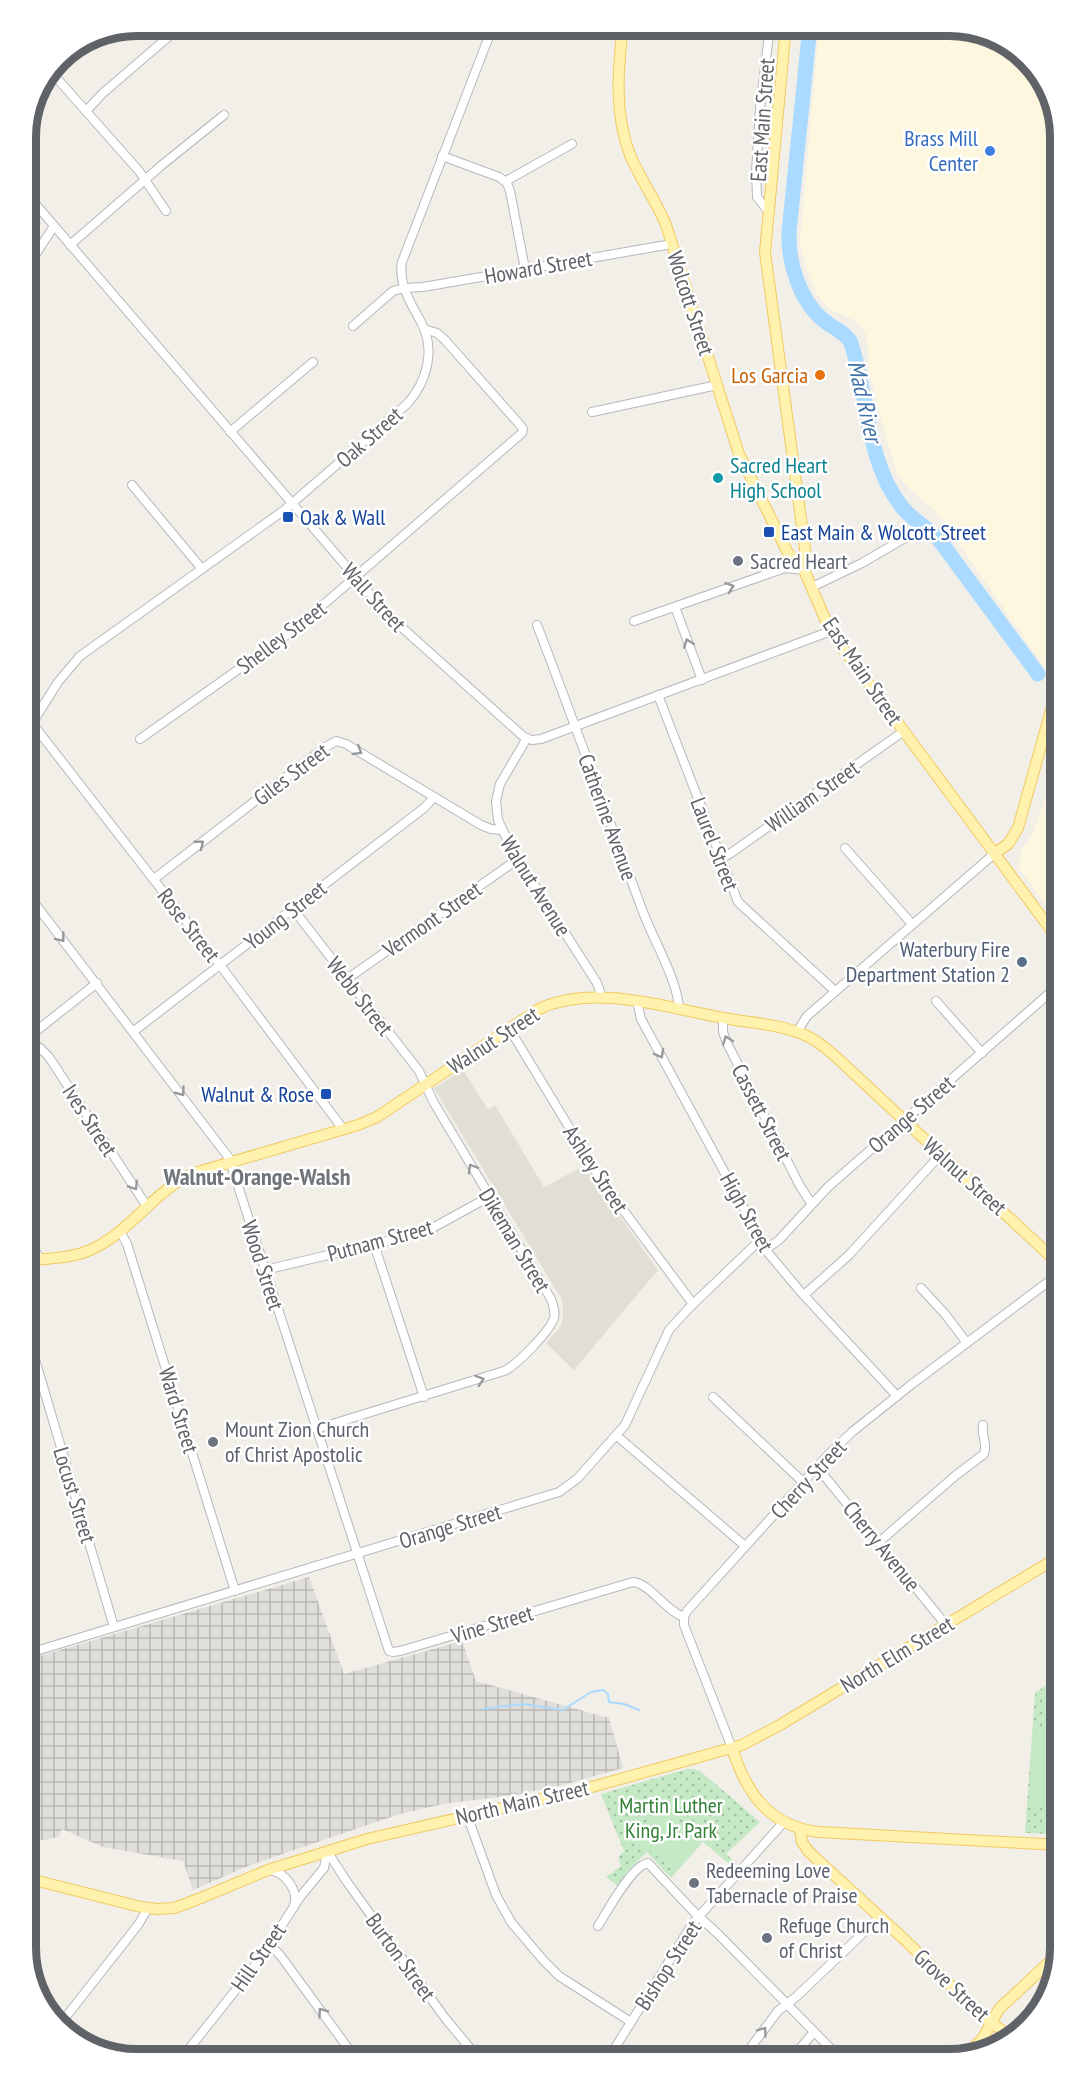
<svg xmlns="http://www.w3.org/2000/svg" width="1086" height="2085" font-family="'PT Sans Narrow',sans-serif">
	<style>
		.commercial { fill: #fef7e0 }
		.industrial { fill: url(#industrial-grid) }
		.education { fill: #e1ded6 }
		.park { fill: url(#park-dots) }
		.pitch { fill: #c5e8c5 }
		.lines { fill: none; stroke-linecap: round; stroke-linejoin: round }
		.stream { stroke: #aadaff; stroke-width: 2 }
		.river { stroke: #aadaff; stroke-width: 15 }
		.minor-casing { stroke: #b5b8bc; stroke-width: 10 }
		.major-casing { stroke: #f2c960; stroke-width: 12 }
		.minor { stroke: #fff; stroke-width: 8 }
		.major { stroke: #fff2af; stroke-width: 10 }
		.oneway { stroke: #979a9d }
		.shop-dot { fill: #3f7fe0; stroke: #fff; stroke-width: 2 }
		.food-dot { fill: #e8710a; stroke: #fff; stroke-width: 2 }
		.culture-dot { fill: #0f9aa8; stroke: #fff; stroke-width: 2 }
		.transit-dot { fill: #1a4fb4; stroke: #fff; stroke-width: 2 }
		.worship-dot { fill: #6b7280; stroke: #fff; stroke-width: 2 }
		.service-dot { fill: #5c6f8a; stroke: #fff; stroke-width: 2 }
		.labels { text-anchor: middle; dominant-baseline: central; stroke-width: 5; stroke-linejoin: round; paint-order: stroke }
		.street-label { font-size: 22px; fill: #5f6368; stroke: #fff }
		.shop-label { font-size: 22px; fill: #366cbe; stroke: #fff; text-anchor: end }
		.food-label { font-size: 22px; fill: #c56008; stroke: #fff; text-anchor: end }
		.culture-label { font-size: 22px; fill: #0d838f; stroke: #fff; text-anchor: start }
		.transit-label { font-size: 22px; fill: #164399; stroke: #fff; text-anchor: start }
		.worship-label { font-size: 22px; fill: #5b616d; stroke: #fff; text-anchor: start }
		.service-label { font-size: 22px; fill: #4e5e75; stroke: #fff; text-anchor: end }
		.park-label { font-size: 22px; fill: #348238; stroke: #fff }
		.water-label { font-size: 24px; font-style: italic; fill: #4174aa; stroke: #fff }
		.neighbourhood-label { font-size: 24px; font-weight: bold; fill: #70757a; stroke: #fff }
		.rim { fill: none; stroke: #5f6368; stroke-width: 8 }
	</style>
	<defs>
		<pattern id="industrial-grid" width="8" height="8" patternUnits="userSpaceOnUse" patternTransform="scale(1.5)"><rect width="8" height="8" fill="#e0deda"/><path d="M0 4h8M4 0v8" fill="none" stroke="#b9b8b5"/></pattern>
		<pattern id="park-dots" width="8" height="8" patternUnits="userSpaceOnUse" patternTransform="scale(1.5)"><rect width="8" height="8" fill="#c5e8c5"/><path d="M2 2h.1M6 6h.1" fill="none" stroke="#a3c0a4" stroke-width="1.8" stroke-linecap="round"/></pattern>
	</defs>
	<rect width="100%" height="100%" fill="#f1efe8"/>
	<g class="commercial">
		<polygon points="819,26 956,26 1016,48 1052,94 1060,137 1060,649 1046,669 944,522 935,511 907,487 897,473 880,416 869,368 867,336 862,328 854,320 828,308 816,293 807,272 800,243"/>
		<polygon points="1060,745 1060,924 1018,867 1022,849 1033,834 1047,794"/>
	</g>
	<polygon class="industrial" points="309,1577 344,1674 462,1641 476,1681 609,1718 623,1768 563,1785 514,1795 443,1804 400,1814 253,1864 193,1890 183,1861 103,1847 62,1829 59,1837 33,1842 26,1806 26,1660"/>
	<g class="education">
		<polygon points="26,205 41,223 26,249"/>
		<polygon points="463,1070 488,1110 495,1105 544,1187 584,1166 658,1270 574,1370 546,1343 560,1327 563,1319 563,1304 561,1298 434,1088"/>
	</g>
	<g class="park">
		<polygon points="1060,1676 1060,1834 1025,1833 1035,1693"/>
		<polygon points="687,1769 694,1769 700,1771 760,1822 726,1854 737,1864 734,1868 703,1842 671,1878 647,1852 627,1872 618,1886 606,1877 621,1866 618,1857 624,1851 601,1794"/>
	</g>
	<g class="pitch">
		<polygon points="1033,1730 1060,1731 1060,1809 1029,1807"/>
		<polygon points="664,1810 700,1839 674,1870 638,1841"/>
	</g>
	<g class="lines">
		<polyline class="stream" points="483,1709 522,1704 563,1710 591,1692 603,1690 608,1694 609,1702 624,1704 639,1710"/>
		<path class="river" d="M810,26L789,232C788,262 799,299 822,319C831,327 846,332 851,343C869,397 865,460 902,507C912,520 929,528 940,541L1038,674"/>
		<defs>
			<g id="minor">
				<polyline points="54,75 139,171 166,211"/>
				<polyline points="86,111 103,93 181,26"/>
				<polyline points="442,156 499,177 507,183 510,191 525,269"/>
				<polyline points="506,181 572,144"/>
				<polyline points="26,193 388,615 525,738 532,740 541,739 831,631"/>
				<polyline points="768,211 757,197 756,172 760,108 770,26"/>
				<polyline points="70,245 162,165 224,115"/>
				<polyline points="26,269 54,226"/>
				<polyline points="353,326 393,291 404,288 423,287 672,244"/>
				<polyline points="592,412 717,385"/>
				<polyline points="230,432 313,362"/>
				<polyline points="132,485 202,569"/>
				<polyline points="812,587 862,563 910,535"/>
				<polyline points="675,607 702,680"/>
				<polyline points="634,621 785,568 804,570"/>
				<path d="M537,625C574,720 607,816 643,912C653,939 679,983 679,1010"/>
				<polyline points="658,695 738,902 835,991"/>
				<polyline points="32,723 220,965 343,1129"/>
				<path d="M26,733L58,682L80,656L283,511L407,404C427,382 436,350 421,322C411,303 398,285 402,262L493,26"/>
				<polyline points="527,738 500,784 496,801 498,820 512,850 597,983 602,998"/>
				<polyline points="140,739 294,630 522,433 523,429 520,425 445,340 437,333 424,329"/>
				<polyline points="845,848 912,924"/>
				<polyline points="720,859 731,853 904,731"/>
				<polyline points="154,879 324,748 336,741 346,744 481,825 491,829 502,830"/>
				<path d="M26,892L229,1158L389,1651L393,1652L400,1651L633,1582C649,1583 666,1611 684,1617"/>
				<path d="M293,909L419,1071L434,1103L551,1299C553,1305 556,1311 554,1318C550,1331 517,1365 504,1371L316,1429"/>
				<polyline points="347,979 518,859"/>
				<polyline points="637,1001 641,1019 769,1254 800,1291 897,1396"/>
				<polyline points="936,1001 982,1053"/>
				<polyline points="723,1018 723,1032 727,1043 800,1186 811,1203"/>
				<polyline points="509,1028 601,1180 693,1304"/>
				<polyline points="134,1031 424,808 434,797"/>
				<polyline points="797,1032 807,1016 994,854"/>
				<polyline points="26,1039 40,1048 49,1057 148,1208"/>
				<polyline points="26,1039 97,983"/>
				<polyline points="120,1231 127,1244 235,1591"/>
				<polyline points="26,1236 40,1259"/>
				<polyline points="374,1244 424,1397"/>
				<polyline points="766,1249 779,1240 828,1187 1060,984"/>
				<polyline points="265,1270 425,1232 489,1197"/>
				<polyline points="921,1288 945,1314 967,1343"/>
				<polyline points="804,1295 849,1255 941,1154"/>
				<polyline points="26,1329 114,1627"/>
				<polyline points="713,1397 803,1482"/>
				<polyline points="617,1436 745,1546"/>
				<polyline points="817,1467 946,1625"/>
				<path d="M879,1542L955,1476L984,1454C988,1445 981,1435 983,1425"/>
				<polyline points="26,1654 559,1492 578,1478 625,1425 669,1330 690,1307 761,1239"/>
				<polyline points="732,1748 684,1625 684,1617 687,1611 826,1457 852,1432 912,1384 1060,1273"/>
				<polyline points="467,1815 496,1895 511,1922 544,1961 559,1976 631,2022"/>
				<polyline points="327,1851 347,1882 445,2018 479,2059"/>
				<path d="M268,1870C284,1871 299,1889 294,1906"/>
				<path d="M598,1926C607,1912 632,1865 648,1863L692,1910L719,1935L841,2059"/>
				<polyline points="270,1945 280,1955 356,2059"/>
				<polyline points="61,2023 138,1925 148,1908"/>
				<polyline points="181,2059 261,1958 300,1897 324,1868 327,1851"/>
				<polyline points="608,2059 693,1923 783,1823"/>
				<polyline points="742,2059 778,2011 796,1997 880,1917"/>
				<polyline points="791,2059 814,2032"/>
			</g>
			<g id="major">
				<path d="M623,26C618,69 614,113 630,155C640,179 656,200 666,225L739,454L788,553L804,570"/>
				<polyline points="786,26 765,252 805,549 804,570 826,621 843,649 1060,942"/>
				<polyline points="1047,726 1060,721"/>
				<polyline points="994,854 1008,844 1018,828 1053,703 1060,684"/>
				<path d="M26,1261C46,1258 70,1259 90,1250C130,1233 154,1190 194,1173L358,1125L377,1117L539,1009C594,983 667,1008 724,1018C750,1023 780,1024 805,1035C816,1040 826,1048 835,1056L1060,1265"/>
				<path d="M732,1748C746,1793 770,1827 819,1832L1060,1845"/>
				<polyline points="800,1829 802,1842 809,1852 905,1940 978,2013 1010,2036"/>
				<polyline points="26,1847 32,1878"/>
				<polyline points="26,1878 141,1907 158,1909 174,1908 196,1900 268,1870 367,1839 581,1790 742,1745 780,1725 1060,1556"/>
				<polyline points="965,2056 983,2038 999,2009 1059,1953"/>
			</g>
		</defs>
		<use href="#minor" class="minor-casing"/>
		<use href="#major" class="major-casing"/>
		<use href="#minor" class="minor"/>
		<use href="#major" class="major"/>
	</g>
	<defs><path id="oneway-chevron" d="M-2-3.5L2.5 0L-2 3.5" fill="none" stroke-width="1.6" stroke-linecap="round" stroke-linejoin="round" transform="scale(1.5)"/></defs>
	<g class="oneway">
		<use href="#oneway-chevron" transform="translate(730 587) rotate(-19)"/>
		<use href="#oneway-chevron" transform="translate(688 643) rotate(-110)"/>
		<use href="#oneway-chevron" transform="translate(358 751) rotate(31)"/>
		<use href="#oneway-chevron" transform="translate(200 844) rotate(-38)"/>
		<use href="#oneway-chevron" transform="translate(61 938) rotate(52)"/>
		<use href="#oneway-chevron" transform="translate(727 1040) rotate(-110)"/>
		<use href="#oneway-chevron" transform="translate(660 1054) rotate(61)"/>
		<use href="#oneway-chevron" transform="translate(181 1092) rotate(53)"/>
		<use href="#oneway-chevron" transform="translate(472 1168) rotate(-120)"/>
		<use href="#oneway-chevron" transform="translate(134 1186) rotate(57)"/>
		<use href="#oneway-chevron" transform="translate(480 1380) rotate(-18)"/>
		<use href="#oneway-chevron" transform="translate(322 2012) rotate(-126)"/>
		<use href="#oneway-chevron" transform="translate(763 2031) rotate(-54)"/>
	</g>
	<circle class="shop-dot" cx="990" cy="151" r="6"/>
	<circle class="food-dot" cx="820" cy="375" r="6"/>
	<circle class="culture-dot" cx="718" cy="478" r="6"/>
	<g class="transit-dot">
		<rect x="282" y="511" width="12" height="12" rx="3"/>
		<rect x="763" y="526" width="12" height="12" rx="3"/>
		<rect x="320" y="1088" width="12" height="12" rx="3"/>
	</g>
	<g class="worship-dot">
		<circle cx="738" cy="561" r="6"/>
		<circle cx="213" cy="1442" r="6"/>
		<circle cx="694" cy="1883" r="6"/>
		<circle cx="767" cy="1938" r="6"/>
	</g>
	<circle class="service-dot" cx="1022" cy="962" r="6"/>
	<g class="labels">
		<g class="street-label">
			<text transform="translate(762 120) rotate(-86)">East Main Street</text>
			<text transform="translate(538 267) rotate(-10)">Howard Street</text>
			<text transform="translate(691 303) rotate(72)">Wolcott Street</text>
			<text transform="translate(369 437) rotate(-41)">Oak Street</text>
			<text transform="translate(374 597) rotate(48)">Wall Street</text>
			<text transform="translate(281 637) rotate(-37)">Shelley Street</text>
			<text transform="translate(863 671) rotate(56)">East Main Street</text>
			<text transform="translate(291 774) rotate(-37)">Giles Street</text>
			<text transform="translate(812 796) rotate(-35)">William Street</text>
			<text transform="translate(608 817) rotate(70)">Catherine Avenue</text>
			<text transform="translate(715 844) rotate(69)">Laurel Street</text>
			<text transform="translate(536 886) rotate(58)">Walnut Avenue</text>
			<text transform="translate(285 915) rotate(-38)">Young Street</text>
			<text transform="translate(432 919) rotate(-35)">Vermont Street</text>
			<text transform="translate(189 925) rotate(52)">Rose Street</text>
			<text transform="translate(360 996) rotate(52)">Webb Street</text>
			<text transform="translate(493 1040) rotate(-33)">Walnut Street</text>
			<text transform="translate(762 1112) rotate(63)">Cassett Street</text>
			<text transform="translate(911 1114) rotate(-41)">Orange Street</text>
			<text transform="translate(90 1120) rotate(57)">Ives Street</text>
			<text transform="translate(596 1169) rotate(57)">Ashley Street</text>
			<text transform="translate(965 1176) rotate(42)">Walnut Street</text>
			<text transform="translate(747 1212) rotate(61)">High Street</text>
			<text transform="translate(380 1240) rotate(-15)">Putnam Street</text>
			<text transform="translate(515 1240) rotate(59)">Dikeman Street</text>
			<text transform="translate(263 1265) rotate(72)">Wood Street</text>
			<text transform="translate(179 1410) rotate(73)">Ward Street</text>
			<text transform="translate(808 1479) rotate(-47)">Cherry Street</text>
			<text transform="translate(75 1495) rotate(73)">Locust Street</text>
			<text transform="translate(450 1526) rotate(-17)">Orange Street</text>
			<text transform="translate(882 1546) rotate(51)">Cherry Avenue</text>
			<text transform="translate(492 1624) rotate(-17)">Vine Street</text>
			<text transform="translate(897 1654) rotate(-31)">North Elm Street</text>
			<text transform="translate(522 1802) rotate(-13)">North Main Street</text>
			<text transform="translate(258 1957) rotate(-55)">Hill Street</text>
			<text transform="translate(401 1957) rotate(54)">Burton Street</text>
			<text transform="translate(668 1965) rotate(-57)">Bishop Street</text>
			<text transform="translate(952 1985) rotate(43)">Grove Street</text>
		</g>
		<g class="shop-label">
			<text x="978" y="138">Brass Mill<tspan x="978" dy="25">Center</tspan></text>
		</g>
		<g class="food-label">
			<text x="808" y="375">Los Garcia</text>
		</g>
		<g class="culture-label">
			<text x="730" y="465">Sacred Heart<tspan x="730" dy="25">High School</tspan></text>
		</g>
		<g class="transit-label">
			<text x="300" y="517">Oak &amp; Wall</text>
			<text x="781" y="532">East Main &amp; Wolcott Street</text>
			<text x="314" y="1094" text-anchor="end">Walnut &amp; Rose</text>
		</g>
		<g class="worship-label">
			<text x="750" y="561">Sacred Heart</text>
			<text x="225" y="1429">Mount Zion Church<tspan x="225" dy="25">of Christ Apostolic</tspan></text>
			<text x="706" y="1870">Redeeming Love<tspan x="706" dy="25">Tabernacle of Praise</tspan></text>
			<text x="779" y="1925">Refuge Church<tspan x="779" dy="25">of Christ</tspan></text>
		</g>
		<g class="service-label">
			<text x="1010" y="949">Waterbury Fire<tspan x="1010" dy="25">Department Station 2</tspan></text>
		</g>
		<g class="park-label">
			<text x="671" y="1805">Martin Luther<tspan x="671" dy="25">King, Jr. Park</tspan></text>
		</g>
		<g class="water-label">
			<text transform="translate(865 401) rotate(77)">Mad River</text>
		</g>
		<g class="neighbourhood-label">
			<text x="257" y="1176">Walnut-Orange-Walsh</text>
		</g>
	</g>
	<path d="M0 0H1086V2085H0ZM137 36H949A101 101 0 0 1 1050 137V1948A101 101 0 0 1 949 2049H137A101 101 0 0 1 36 1948V137A101 101 0 0 1 137 36Z" fill="#fff" fill-rule="evenodd"/>
	<path class="rim" d="M137 36H949A101 101 0 0 1 1050 137V1948A101 101 0 0 1 949 2049H137A101 101 0 0 1 36 1948V137A101 101 0 0 1 137 36Z"/>
</svg>
